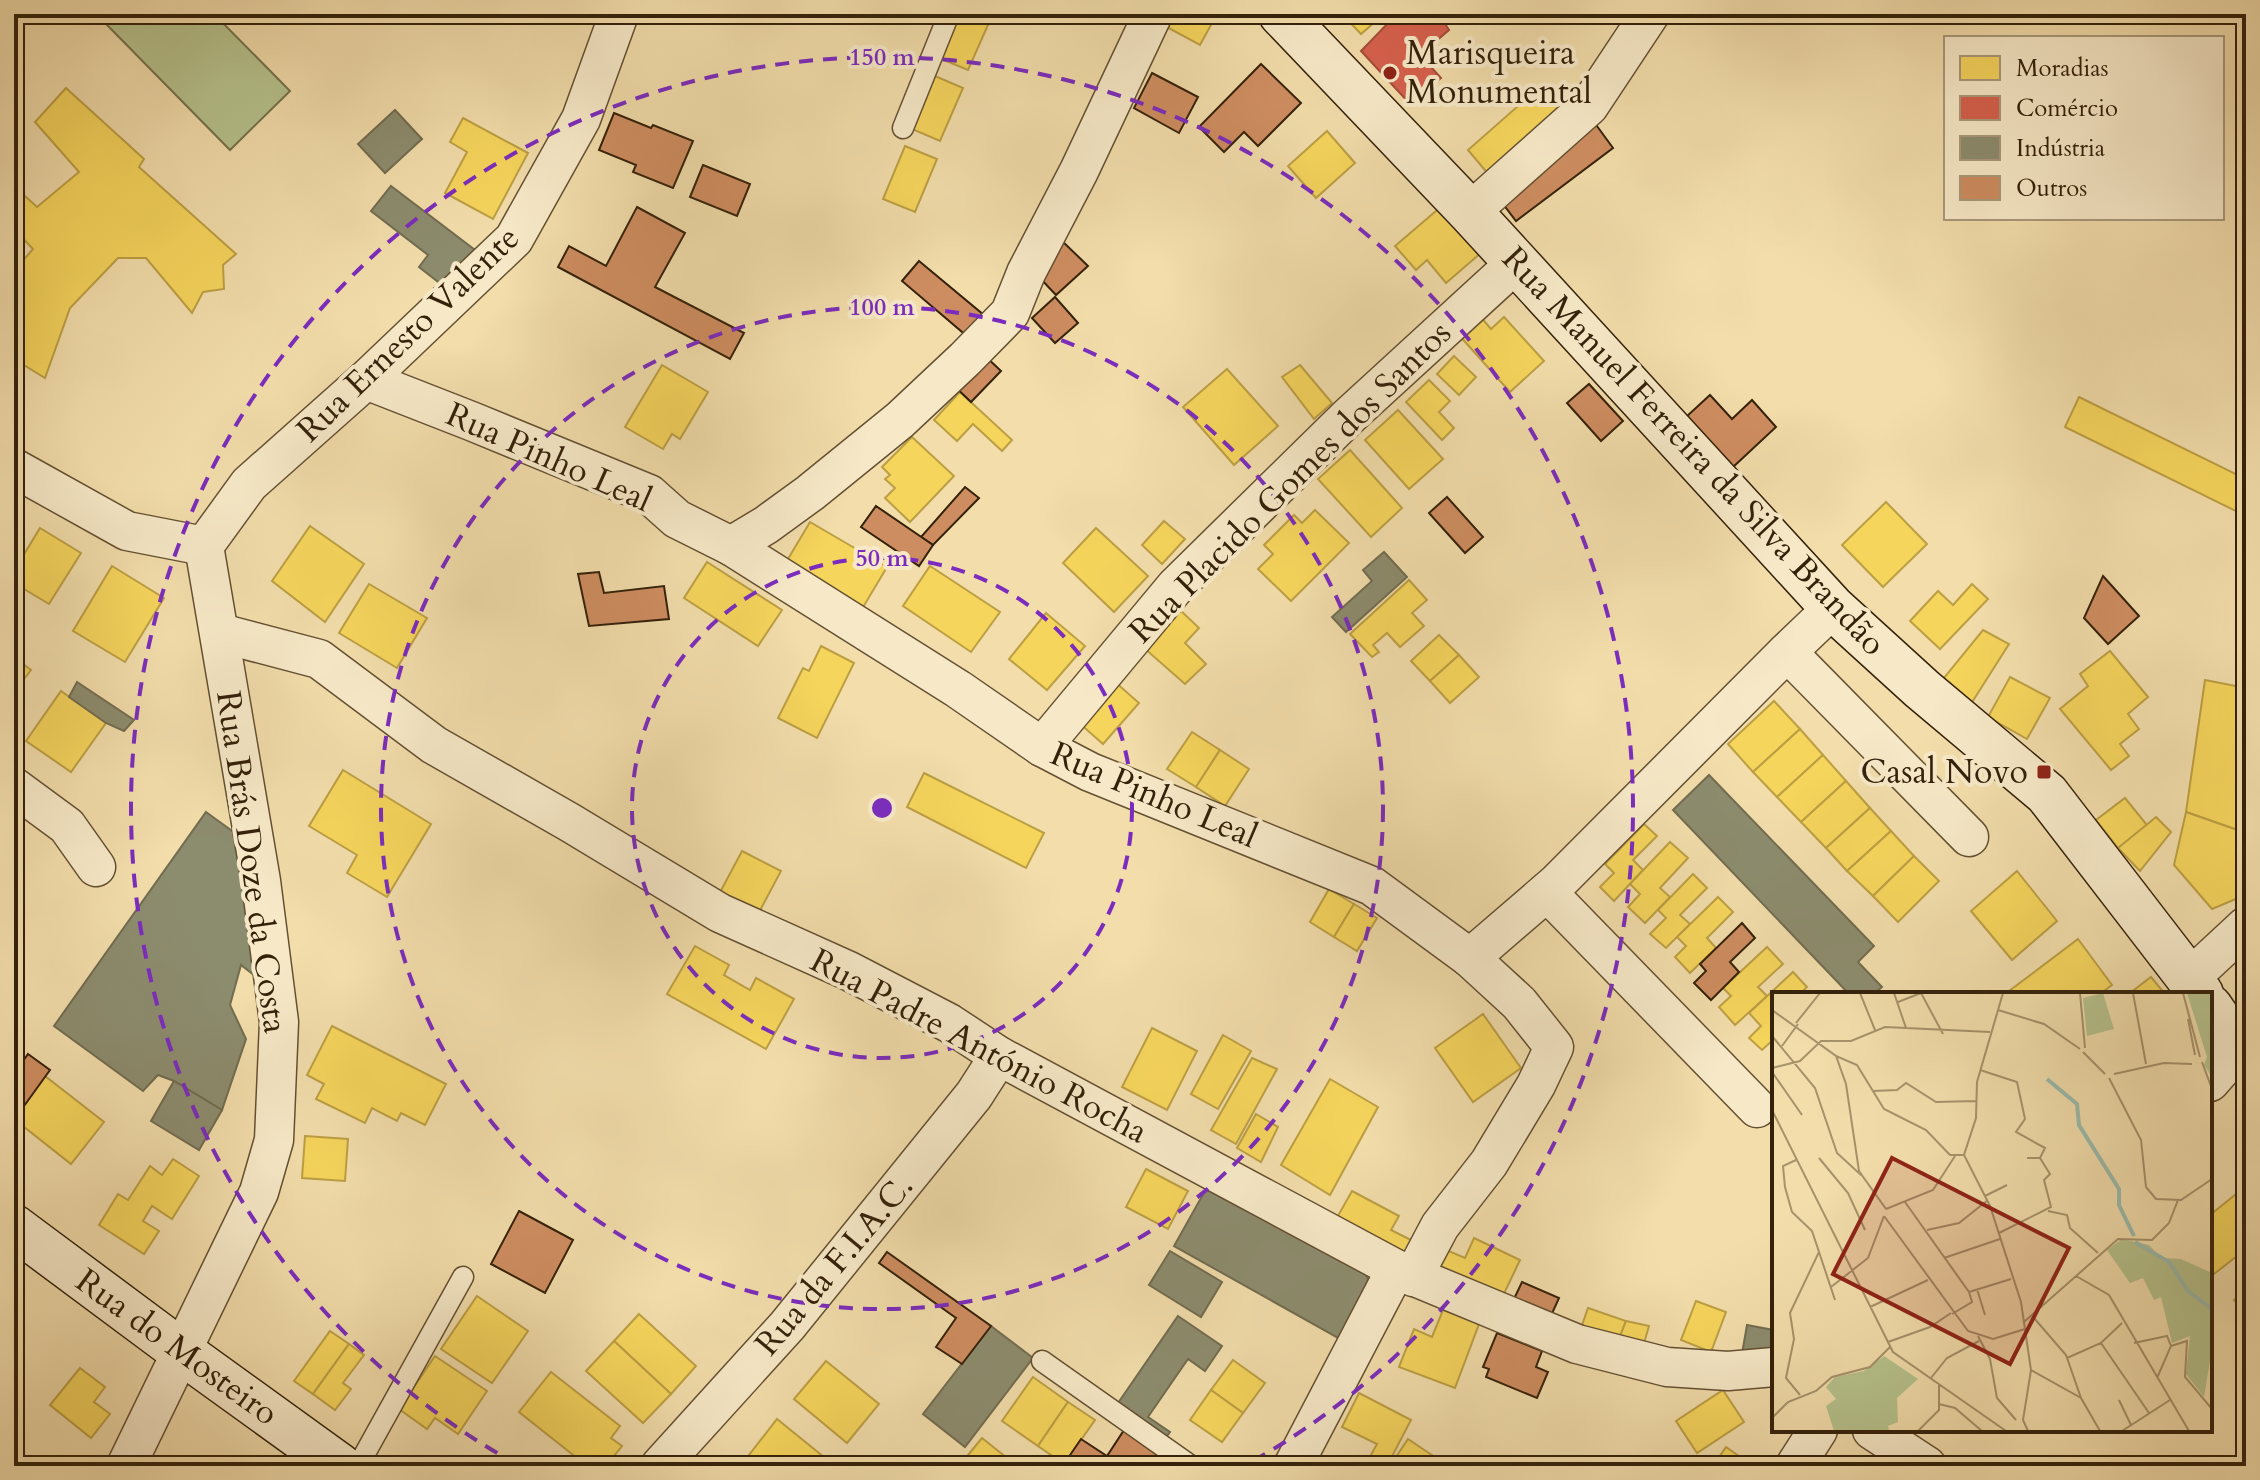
<svg xmlns="http://www.w3.org/2000/svg" width="2260" height="1480" font-family="Cardo,serif">
	<style>
		.green { fill: #b6c28d; stroke: #75724c; stroke-width: 2 }
		.homes { fill: #f6d55c; stroke: #bc9f43; stroke-width: 2 }
		.shops { fill: #d6604d; stroke: #a54d39; stroke-width: 2 }
		.industry { fill: #8c8c6e; stroke: #726c50; stroke-width: 2 }
		.building { fill: #ce8d60; stroke: #34210a; stroke-width: 2 }
		.lines { fill: none; stroke-linecap: round; stroke-linejoin: round }
		.service-casing { stroke: #645032; stroke-width: 23 }
		.minor-casing { stroke: #645032; stroke-width: 41 }
		.secondary-casing { stroke: #34210a; stroke-width: 47 }
		.service { stroke: #f7e9c8; stroke-width: 20 }
		.minor { stroke: #f7e9c8; stroke-width: 38 }
		.secondary { stroke: #f7e9c8; stroke-width: 44 }
		.ring { fill: none; stroke: #7b2cbf; stroke-width: 4; stroke-dasharray: 14 10 }
		.poi-dot { fill: #8f2418; stroke: #f7e9c8; stroke-width: 3 }
		.labels { text-anchor: middle; dominant-baseline: central; stroke-width: 8; stroke-linejoin: round; paint-order: stroke }
		.poi-label { font-size: 34px; fill: #34210a; stroke: #f7e9c8; text-anchor: start }
		.street-label { font-size: 34px; fill: #34210a; stroke: #f7e9c8 }
		.inset-river { fill: none; stroke: #9bbbac; stroke-width: 4 }
		.inset-road { fill: none; stroke: #a6926b; stroke-width: 2 }
		.view { fill: #8f2418; fill-opacity: 0.15; stroke: #8f2418; stroke-width: 4 }
		.inset-edge { fill: none; stroke: #34210a; stroke-width: 4 }
		.centre { fill: #7b2cbf; stroke: #f7e9c8; stroke-width: 4 }
		.ring-label { font-size: 24px; text-anchor: middle; font-weight: bold; fill: #7b2cbf; stroke: #f7e9c8; stroke-width: 8; stroke-linejoin: round; paint-order: stroke }
	</style>
	<rect width="100%" height="100%" fill="#f2ddab"/>
	<filter id="stains"><feTurbulence type="fractalNoise" baseFrequency=".0025" numOctaves="4"/><feColorMatrix values="0 0 0 0 .2 0 0 0 0 .09 0 0 0 0 .02 0 0 0 .5 -.17"/></filter>
	<radialGradient id="worn" r=".72"><stop offset=".6" stop-color="#630" stop-opacity="0"/><stop offset="1" stop-color="#630" stop-opacity=".3"/></radialGradient>
	<polygon class="green" points="118,14 214,14 290,91 230,150 107,25"/>
	<g class="homes">
		<polygon points="959,14 988,14 992,16 968,70 939,58"/>
		<polygon points="1169,14 1217,14 1200,45 1163,25"/>
		<polygon points="1342,14 1384,14 1361,34"/>
		<polygon points="935,76 963,88 940,141 912,129"/>
		<polygon points="1543,84 1564,109 1489,175 1468,150"/>
		<polygon points="66,88 144,159 139,167 236,254 223,265 224,289 203,292 192,313 146,258 118,258 70,308 45,378 14,359 14,310 18,305 14,302 14,271 33,249 14,229 14,186 37,207 79,172 35,122"/>
		<polygon points="463,118 528,153 493,219 445,193 467,152 450,142"/>
		<polygon points="1327,131 1355,163 1316,198 1288,166"/>
		<polygon points="905,146 937,159 915,212 883,199"/>
		<polygon points="1443,205 1482,252 1446,283 1427,260 1416,270 1395,246"/>
		<polygon points="1479,315 1491,329 1504,317 1544,361 1510,392 1458,334"/>
		<polygon points="1454,356 1476,377 1459,395 1437,374"/>
		<polygon points="662,365 708,392 680,439 672,434 663,449 625,427"/>
		<polygon points="1300,365 1332,403 1314,419 1282,377"/>
		<polygon points="1227,369 1278,426 1234,465 1183,407"/>
		<polygon points="1429,380 1450,401 1439,412 1454,428 1442,440 1406,402"/>
		<polygon points="960,392 1012,440 1002,451 973,424 957,441 934,420"/>
		<polygon points="2079,397 2246,479 2246,516 2065,427"/>
		<polygon points="1398,410 1443,459 1409,489 1365,440"/>
		<polygon points="912,437 954,476 910,522 885,498 895,488 885,479 890,475 882,467"/>
		<polygon points="1350,450 1402,508 1371,537 1318,479"/>
		<polygon points="1886,502 1927,544 1883,587 1842,545"/>
		<polygon points="1315,510 1349,543 1291,601 1258,569 1273,554 1264,545 1294,515 1302,523"/>
		<polygon points="1164,521 1185,539 1162,564 1142,545"/>
		<polygon points="810,522 887,567 862,609 785,564"/>
		<polygon points="310,526 364,564 325,622 272,581"/>
		<polygon points="40,528 81,553 49,604 14,583 14,571"/>
		<polygon points="1096,528 1148,576 1114,612 1063,563"/>
		<polygon points="707,562 782,610 758,646 684,598"/>
		<polygon points="112,566 164,598 125,662 73,631"/>
		<polygon points="930,566 1000,612 971,652 903,606"/>
		<polygon points="1409,580 1427,600 1412,613 1424,626 1400,647 1387,633 1373,645 1379,652 1372,657 1350,634"/>
		<polygon points="369,584 427,618 397,668 339,633"/>
		<polygon points="1972,584 1988,599 1940,649 1910,621 1938,591 1953,605"/>
		<polygon points="1179,609 1199,628 1185,643 1206,664 1185,684 1144,648"/>
		<polygon points="1046,613 1085,646 1047,690 1009,659"/>
		<polygon points="1983,630 2009,644 1969,707 1939,684"/>
		<polygon points="1439,635 1459,655 1430,681 1411,661"/>
		<polygon points="821,646 854,663 817,738 778,718 803,668 809,671"/>
		<polygon points="2110,651 2148,697 2128,714 2139,729 2120,744 2129,756 2111,770 2060,709 2088,686 2080,674"/>
		<polygon points="1459,655 1479,677 1450,703 1430,681"/>
		<polygon points="14,657 31,670 14,692"/>
		<polygon points="2010,677 2050,698 2027,739 1988,717"/>
		<polygon points="2205,680 2246,688 2246,833 2186,812"/>
		<polygon points="1114,681 1139,703 1103,744 1078,722"/>
		<polygon points="61,691 106,723 71,772 26,741"/>
		<polygon points="1774,701 1800,729 1753,772 1728,744"/>
		<polygon points="1800,729 1823,755 1777,797 1753,772"/>
		<polygon points="1192,732 1220,750 1196,787 1167,769"/>
		<polygon points="1220,750 1249,769 1225,806 1196,787"/>
		<polygon points="1823,755 1846,781 1801,822 1777,797"/>
		<polygon points="343,770 431,824 387,897 347,873 357,855 309,826"/>
		<polygon points="924,773 1044,833 1026,868 907,807"/>
		<polygon points="1846,781 1870,808 1826,848 1801,822"/>
		<polygon points="2125,798 2147,825 2118,848 2096,820"/>
		<polygon points="1870,808 1891,831 1847,871 1826,848"/>
		<polygon points="2186,812 2246,833 2246,880 2243,896 2212,909 2174,865"/>
		<polygon points="2156,817 2171,832 2140,871 2118,848"/>
		<polygon points="1644,824 1657,836 1633,860 1643,870 1614,901 1600,887 1614,873 1605,864"/>
		<polygon points="1891,831 1914,856 1873,896 1847,871"/>
		<polygon points="1670,842 1688,858 1660,888 1670,897 1645,923 1628,907 1640,894 1630,884"/>
		<polygon points="742,851 781,871 757,916 718,896"/>
		<polygon points="1914,856 1939,881 1898,922 1873,896"/>
		<polygon points="2017,871 2057,921 2012,960 1971,911"/>
		<polygon points="1693,874 1707,888 1680,915 1690,924 1666,948 1650,934 1666,918 1658,910"/>
		<polygon points="1329,889 1354,904 1334,937 1310,922"/>
		<polygon points="1718,897 1733,912 1707,938 1716,948 1690,973 1675,957 1686,946 1677,937"/>
		<polygon points="1354,904 1377,918 1357,951 1334,937"/>
		<polygon points="2078,939 2112,985 2100,994 2005,994"/>
		<polygon points="695,946 729,965 724,975 750,990 756,978 794,999 766,1049 667,994"/>
		<polygon points="1767,947 1783,964 1758,987 1767,996 1735,1025 1719,1007 1731,996 1723,988"/>
		<polygon points="1793,972 1807,987 1800,994 1774,994 1774,1039 1762,1050 1749,1038 1761,1026 1749,1013"/>
		<polygon points="2151,977 2165,994 2129,994 2130,993"/>
		<polygon points="1483,1014 1521,1068 1473,1102 1435,1048"/>
		<polygon points="332,1026 446,1084 425,1125 401,1113 397,1121 372,1108 365,1123 316,1099 324,1084 307,1075"/>
		<polygon points="1152,1028 1197,1051 1167,1110 1122,1087"/>
		<polygon points="1223,1035 1251,1051 1218,1109 1191,1094"/>
		<polygon points="1252,1058 1277,1069 1236,1144 1211,1130"/>
		<polygon points="45,1076 104,1122 71,1164 14,1119"/>
		<polygon points="1330,1079 1378,1107 1330,1195 1281,1165"/>
		<polygon points="1256,1114 1278,1127 1261,1162 1237,1148"/>
		<polygon points="305,1136 348,1139 345,1181 302,1178"/>
		<polygon points="173,1159 199,1176 172,1219 152,1206 143,1221 159,1231 144,1254 99,1225 118,1194 128,1200 150,1166 162,1175"/>
		<polygon points="1146,1169 1188,1191 1168,1229 1126,1207"/>
		<polygon points="2246,1186 2246,1249 2214,1274 2210,1270 2210,1215"/>
		<polygon points="1352,1191 1399,1216 1391,1230 1417,1243 1406,1261 1334,1223"/>
		<polygon points="1474,1238 1520,1260 1501,1300 1434,1270 1444,1249 1465,1258"/>
		<polygon points="2246,1289 2246,1313 2234,1300"/>
		<polygon points="477,1296 528,1331 492,1383 441,1349"/>
		<polygon points="1696,1301 1726,1312 1711,1352 1681,1340"/>
		<polygon points="1588,1308 1626,1321 1617,1344 1580,1331"/>
		<polygon points="1443,1310 1479,1324 1455,1388 1399,1367 1414,1329 1432,1337"/>
		<polygon points="639,1314 696,1366 671,1394 614,1341"/>
		<polygon points="1626,1321 1649,1326 1642,1350 1617,1344"/>
		<polygon points="330,1331 349,1344 313,1394 294,1381"/>
		<polygon points="614,1341 671,1394 643,1423 586,1371"/>
		<polygon points="349,1344 364,1355 343,1383 351,1389 335,1410 313,1394"/>
		<polygon points="435,1356 487,1391 458,1434 435,1418 427,1429 399,1409"/>
		<polygon points="1233,1360 1265,1383 1243,1413 1211,1390"/>
		<polygon points="826,1361 879,1404 847,1443 794,1399"/>
		<polygon points="80,1368 105,1387 94,1402 110,1414 91,1438 50,1405"/>
		<polygon points="551,1372 620,1426 611,1438 622,1446 606,1466 587,1466 519,1412"/>
		<polygon points="1033,1377 1068,1402 1038,1446 1002,1421"/>
		<polygon points="1211,1390 1243,1413 1222,1442 1190,1420"/>
		<polygon points="1723,1390 1744,1422 1697,1453 1676,1421"/>
		<polygon points="1359,1393 1411,1420 1387,1466 1376,1466 1367,1462 1377,1444 1342,1427"/>
		<polygon points="1068,1402 1095,1420 1064,1464 1038,1446"/>
		<polygon points="777,1419 835,1466 763,1466 749,1455"/>
		<polygon points="982,1438 1017,1466 959,1466"/>
		<polygon points="1408,1439 1448,1466 1390,1466"/>
		<polygon points="1726,1447 1753,1466 1713,1466"/>
	</g>
	<polygon class="shops" points="1404,14 1439,14 1449,30 1420,55 1441,78 1411,105 1361,51 1391,20"/>
	<g class="industry">
		<polygon points="395,110 422,139 385,173 358,144"/>
		<polygon points="391,186 475,250 446,288 419,267 428,255 371,211"/>
		<polygon points="1384,552 1407,577 1346,632 1332,617 1372,581 1363,570"/>
		<polygon points="77,682 134,720 124,731 106,723 69,697"/>
		<polygon points="1709,775 1874,946 1858,962 1882,987 1874,994 1849,994 1673,810"/>
		<polygon points="206,812 235,833 259,979 241,965 230,1005 246,1039 222,1110 174,1081 158,1075 143,1091 54,1026"/>
		<polygon points="174,1081 222,1110 199,1150 151,1121"/>
		<polygon points="1206,1189 1365,1273 1372,1287 1349,1344 1174,1246"/>
		<polygon points="1170,1251 1222,1282 1201,1317 1149,1285"/>
		<polygon points="1178,1316 1222,1346 1205,1371 1188,1359 1148,1417 1170,1432 1165,1439 1116,1406"/>
		<polygon points="1747,1325 1774,1330 1769,1358 1742,1354"/>
		<polygon points="991,1326 1033,1358 965,1447 923,1414"/>
	</g>
	<g class="building">
		<polygon points="1261,64 1301,103 1258,146 1244,132 1224,152 1199,127"/>
		<polygon points="1152,73 1198,97 1179,133 1134,108"/>
		<polygon points="614,113 651,128 653,125 693,141 673,188 633,172 636,165 599,150"/>
		<polygon points="1594,122 1613,148 1516,221 1497,196"/>
		<polygon points="703,165 750,184 737,216 690,197"/>
		<polygon points="637,207 685,233 655,287 744,333 730,359 558,267 569,246 606,266"/>
		<polygon points="1059,238 1088,266 1056,295 1039,277"/>
		<polygon points="919,261 985,316 968,337 902,281"/>
		<polygon points="1055,297 1078,323 1055,343 1032,318"/>
		<polygon points="981,352 1001,371 971,402 950,382"/>
		<polygon points="1589,384 1623,421 1601,441 1567,403"/>
		<polygon points="1710,395 1732,419 1752,400 1776,427 1732,468 1686,417"/>
		<polygon points="965,487 979,498 933,545 921,537"/>
		<polygon points="1447,497 1483,537 1465,553 1429,513"/>
		<polygon points="876,506 933,545 919,566 861,527"/>
		<polygon points="599,572 604,593 664,586 669,619 589,626 578,574"/>
		<polygon points="2103,576 2139,616 2108,644 2084,618"/>
		<polygon points="1742,923 1755,938 1730,962 1739,972 1711,1000 1694,983 1706,971 1700,964"/>
		<polygon points="28,1054 50,1070 19,1113 14,1110 14,1074"/>
		<polygon points="519,1211 573,1240 545,1293 491,1264"/>
		<polygon points="887,1252 991,1326 962,1364 936,1347 956,1318 879,1263"/>
		<polygon points="1522,1282 1559,1298 1550,1318 1513,1301"/>
		<polygon points="1497,1333 1542,1351 1536,1367 1548,1372 1537,1398 1486,1377 1489,1369 1483,1367"/>
		<polygon points="1126,1427 1164,1458 1159,1466 1067,1466 1064,1464 1081,1439 1107,1456"/>
	</g>
	<g class="lines">
		<defs>
			<g id="service">
				<polyline points="903,128 949,14"/>
				<polyline points="1042,1361 1191,1466"/>
				<polyline points="358,1466 463,1277"/>
			</g>
			<g id="minor">
				<polyline points="1470,212 1589,106 1650,14"/>
				<polyline points="366,380 471,421 649,494 677,519 731,546 958,689 1042,747 1090,772 1372,886 1470,958 1519,1003 1554,1047 1536,1085 1489,1163 1440,1226 1413,1277"/>
				<polyline points="14,468 127,531 204,546"/>
				<polyline points="204,546 249,484 366,380 514,239 581,119 619,14"/>
				<polyline points="731,546 766,525 810,493 900,420 965,359 1010,313 1026,273 1079,171 1153,14"/>
				<polyline points="220,633 319,659 434,745 569,822 720,913 849,971 949,1023 999,1056 1396,1269 1577,1344 1667,1367 1728,1371 1774,1367"/>
				<polyline points="1787,652 1969,837"/>
				<polyline points="1042,747 1176,586 1348,417 1516,263"/>
				<polyline points="14,787 67,826 96,867"/>
				<polyline points="1547,892 1757,1108"/>
				<polyline points="1470,958 1557,883 1787,652 1833,608"/>
				<polyline points="2190,978 2246,926"/>
				<polyline points="2210,1082 2239,1049"/>
				<polyline points="1872,1430 1927,1466"/>
				<polyline points="126,1466 259,1192 274,1140 279,1022 261,881 204,546"/>
				<polyline points="660,1466 787,1326 974,1095 999,1056"/>
				<polyline points="1293,1466 1396,1269"/>
				<polyline points="1795,1466 1818,1430"/>
			</g>
			<g id="secondary">
				<polyline points="1281,14 1470,212 1833,608 1922,689 2047,794 2201,994"/>
				<polyline points="2210,1007 2246,1059"/>
				<polyline points="14,1227 182,1352 340,1466"/>
			</g>
		</defs>
		<use href="#service" class="service-casing"/>
		<use href="#minor" class="minor-casing"/>
		<use href="#secondary" class="secondary-casing"/>
		<use href="#service" class="service"/>
		<use href="#minor" class="minor"/>
		<use href="#secondary" class="secondary"/>
	</g>
	<g class="ring">
		<circle cx="882" cy="808" r="250"/>
		<circle cx="882" cy="808" r="501"/>
		<path d="M518 1465A751 751 0 1 1 1246 1465"/>
	</g>
	<g class="poi-dot">
		<circle cx="1390" cy="73" r="8"/>
		<rect x="2036" y="764" width="16" height="16" rx="4"/>
	</g>
	<g class="labels">
		<g class="poi-label">
			<text x="1406" y="53">Marisqueira<tspan x="1406" dy="39">Monumental</tspan></text>
			<text x="2028" y="772" text-anchor="end">Casal Novo</text>
		</g>
		<g class="street-label">
			<text transform="translate(408 334) rotate(-44)">Rua Ernesto Valente</text>
			<text transform="translate(1694 451) rotate(47)">Rua Manuel Ferreira da Silva Brandão</text>
			<text transform="translate(549 457) rotate(24)">Rua Pinho Leal</text>
			<text transform="translate(1290 482) rotate(-45)">Rua Placido Gomes dos Santos</text>
			<text transform="translate(1154 795) rotate(23)">Rua Pinho Leal</text>
			<text transform="translate(252 862) rotate(82)">Rua Brás Doze da Costa</text>
			<text transform="translate(979 1046) rotate(28)">Rua Padre António Rocha</text>
			<text transform="translate(834 1265) rotate(-50)">Rua da F.I.A.C.</text>
			<text transform="translate(177 1347) rotate(36)">Rua do Mosteiro</text>
		</g>
	</g>
	<g transform="translate(1772 992)">
		<rect width="440" height="440" fill="#f2ddab"/>
		<path d="M331,1L342,37L315,44L311,6ZM415,1H440V85L432,73L435,65ZM350,247L377,253L389,266L409,267L440,281V357L432,405L414,382L418,344L400,351L389,305L382,308L371,286L358,291L335,258ZM112,364L146,387L125,406L126,430L116,434L117,439H62L54,414L64,407L54,395L63,385L92,379Z" fill="#b6c28d"/>
		<path class="inset-river" d="M275,87L305,112L307,133L347,197V213L362,244M363,250L397,270L416,299L440,317"/>
		<path class="inset-road" d="M88,1L103,38M122,1L134,36M149,1L171,42M231,1L205,90L204,126L192,163L218,214L249,310L259,378L251,428L256,439M308,1L313,56M361,1L374,72M411,1L428,65M126,10L149,1M0,18L64,64L74,92L87,179L114,217M226,18L272,32L308,57M416,27L423,63M24,31L48,1M0,44L43,96L65,161L89,183M10,54L26,32M311,60L333,82M64,64L85,73L112,117L154,138L178,163H192M430,70L440,97M0,76L28,69L49,49H79L113,35L218,40M208,78L245,90L253,127L244,140L273,156L268,166M0,80L30,123M342,82L392,71L420,72M337,86L369,148L374,195L384,207L409,208L440,187M101,99L125,98L134,91L164,110L204,109M0,118L121,360L234,439M47,166L76,201L93,238M24,168L11,174L13,195L20,220L40,239L47,260L18,321L22,347L14,386L28,403M213,204L235,193M133,210L197,300L200,310L180,322M114,217L161,198L183,164M276,219L295,223L298,236L326,261M112,224L196,339L221,347L253,337M155,238L187,231L216,208M227,241L279,215L272,188L278,182L268,166H255M47,260L63,308M172,266L228,247M304,284L337,303L417,439M59,295L96,266L112,224M205,297L213,323M197,300L239,287M98,315L156,288M262,326L294,363L309,406M252,330L346,247L380,248L397,231L406,208M206,344L218,367L225,406L244,428M116,350L158,335L179,321M329,351L377,421M362,351L395,344L399,354L385,386M399,354L415,349L413,385L440,417M295,366L329,351L350,331M259,378L309,406L328,439M159,386L175,366L207,349M347,408L359,433M167,412L183,416L210,439M0,426L16,410L44,399L60,385L98,375L118,355M146,439L167,418V392M350,439L398,408"/>
		<path class="view" d="M120,166L297,256L238,372L61,282Z"/>
		<rect width="440" height="440" class="inset-edge"/>
	</g>
	<circle cx="882" cy="808" r="12" class="centre"/>
	<g class="ring-label">
		<text x="882" y="65">150 m</text>
		<text x="882" y="315">100 m</text>
		<text x="882" y="566">50 m</text>
	</g>
	<rect width="2260" height="1480" fill="none" stroke="#f2ddab" stroke-width="48"/>
	<rect x="16" y="16" width="2228" height="1448" fill="none" stroke="#34210a" stroke-width="4"/>
	<rect x="24" y="24" width="2212" height="1432" fill="none" stroke="#34210a" stroke-width="2"/>
	<rect x="1944" y="36" width="280" height="184" fill="#f7e9c8" stroke="#a9997c" stroke-width="2"/>
	<rect x="1960" y="56" width="40" height="24" fill="#f6d55c" stroke="#a9997c" stroke-width="2"/>
	<text x="2016" y="76" font-size="24" fill="#34210a">Moradias</text>
	<rect x="1960" y="96" width="40" height="24" fill="#d6604d" stroke="#a9997c" stroke-width="2"/>
	<text x="2016" y="116" font-size="24" fill="#34210a">Comércio</text>
	<rect x="1960" y="136" width="40" height="24" fill="#8c8c6e" stroke="#a9997c" stroke-width="2"/>
	<text x="2016" y="156" font-size="24" fill="#34210a">Indústria</text>
	<rect x="1960" y="176" width="40" height="24" fill="#ce8d60" stroke="#a9997c" stroke-width="2"/>
	<text x="2016" y="196" font-size="24" fill="#34210a">Outros</text>
	<rect width="100%" height="100%" filter="url(#stains)"/>
	<rect width="100%" height="100%" fill="url(#worn)"/>
</svg>
